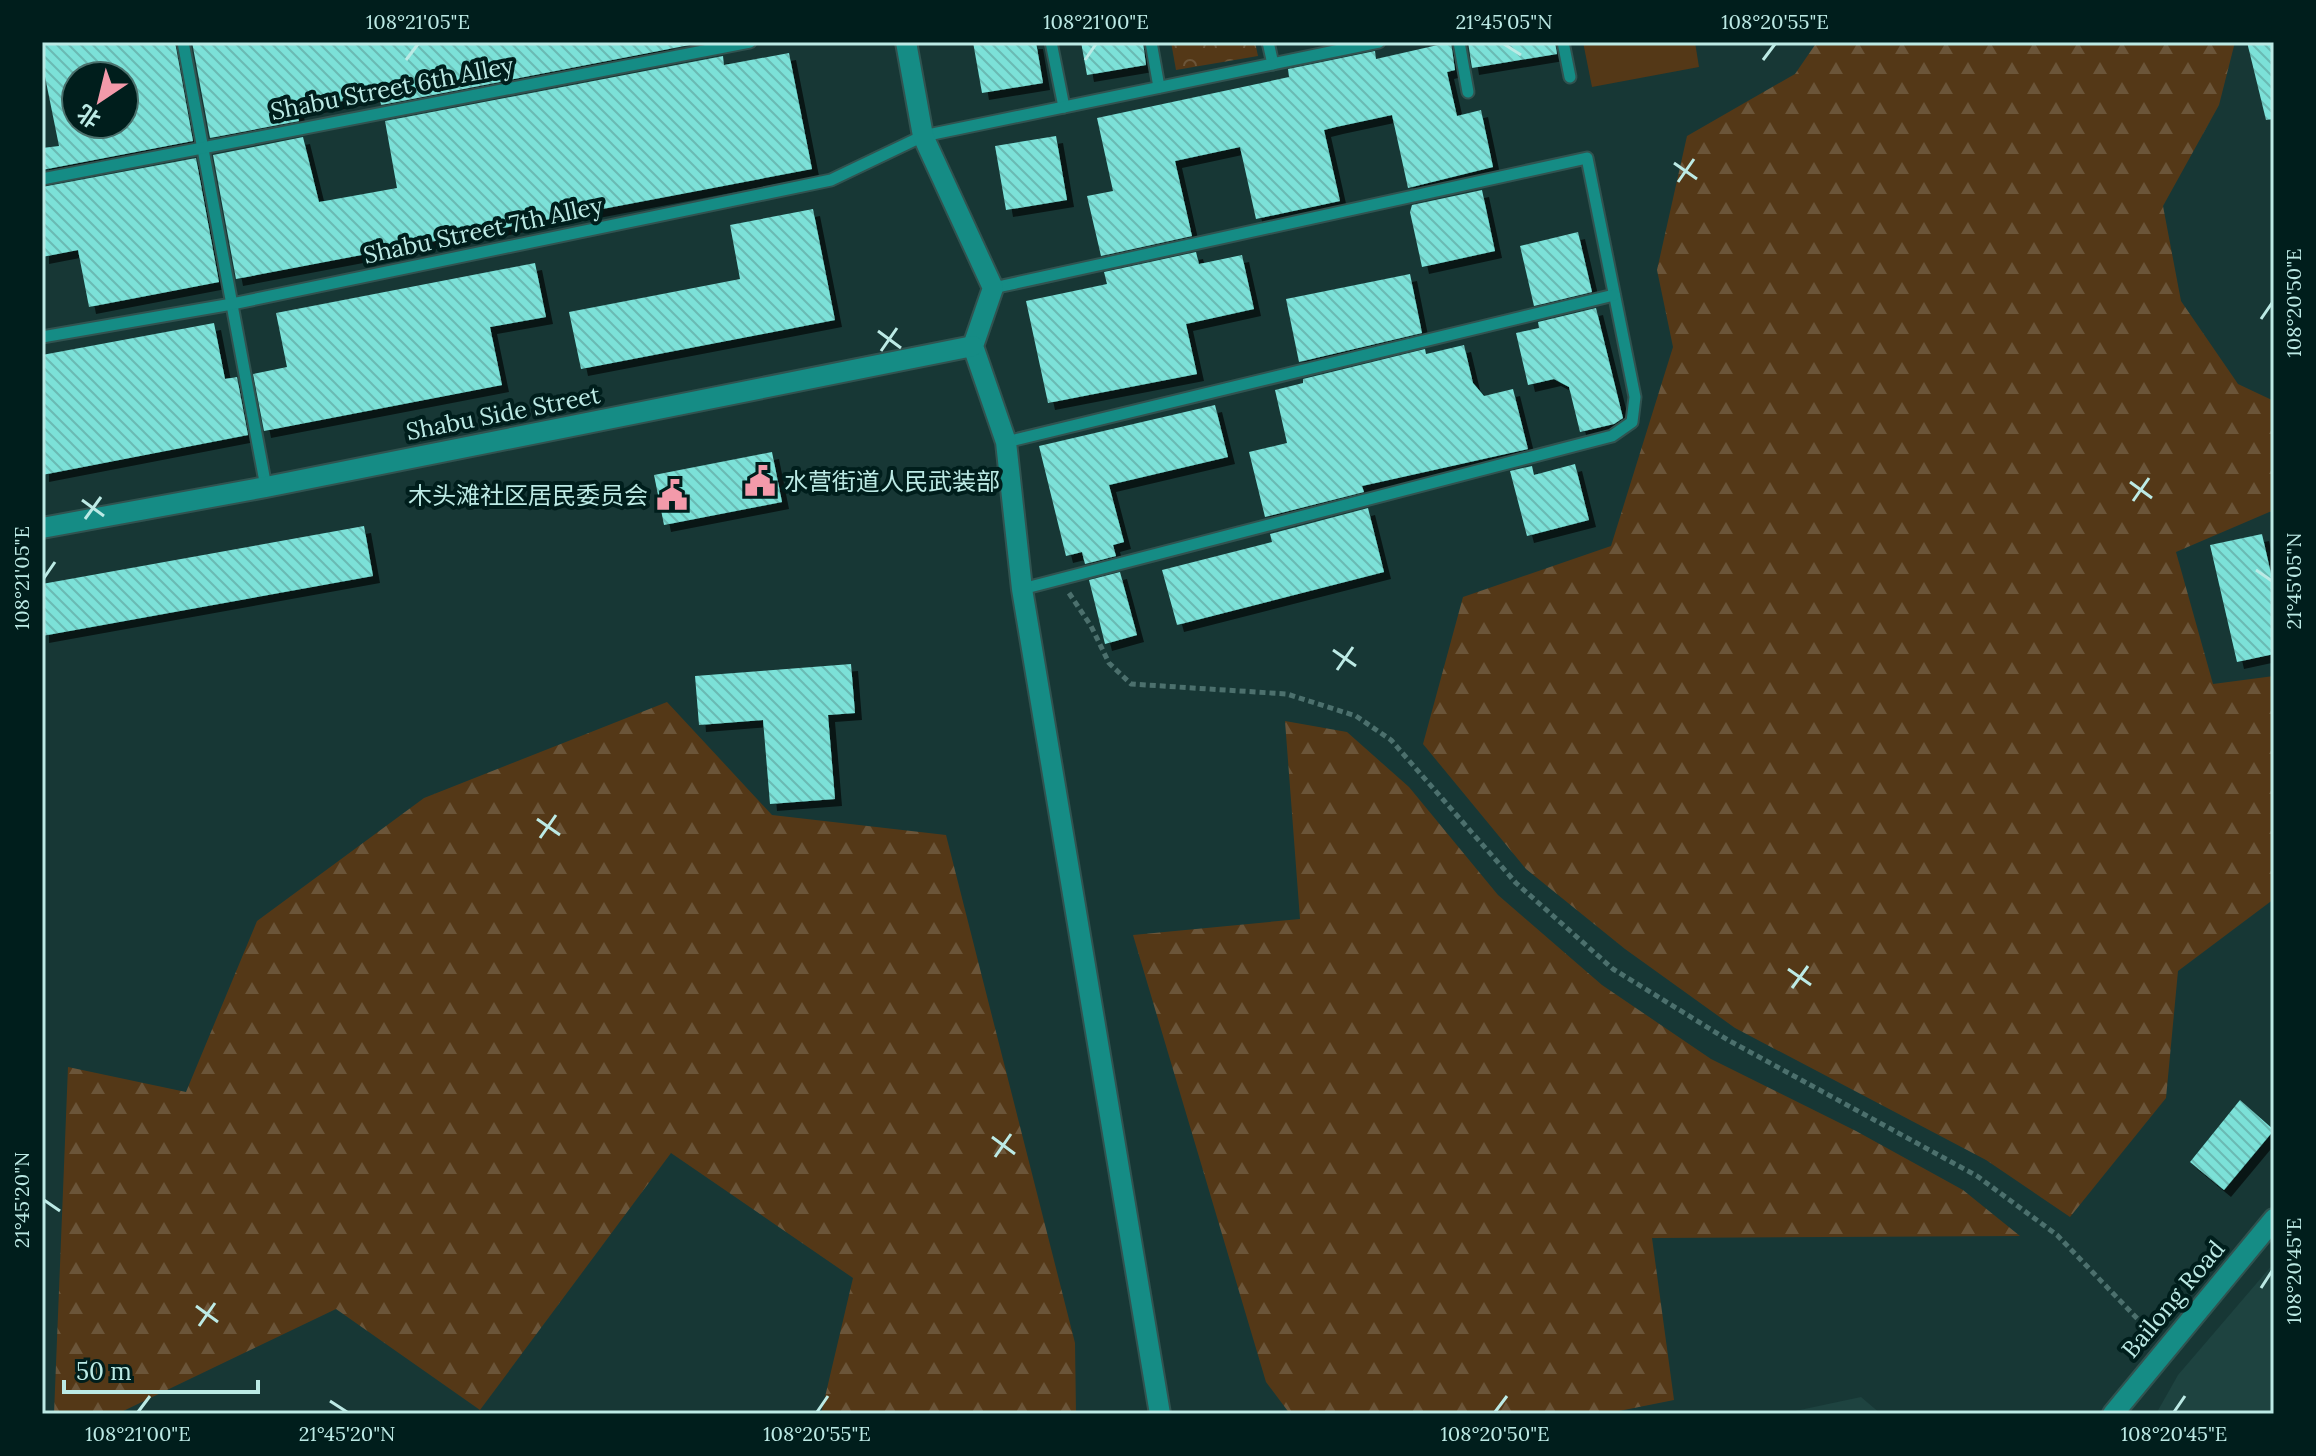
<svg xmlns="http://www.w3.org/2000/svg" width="2316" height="1456" font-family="Lora,'Noto Sans SC',serif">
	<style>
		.built { fill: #1e4340 }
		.grass { fill: #543817 }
		.forest { fill: url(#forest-firs) }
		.park { fill: url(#park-crowns) }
		.building { fill: url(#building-back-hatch); fill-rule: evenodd; filter: url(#shadow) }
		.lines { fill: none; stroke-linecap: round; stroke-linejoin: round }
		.service-casing { stroke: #315350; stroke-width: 15 }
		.minor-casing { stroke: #315350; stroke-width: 24 }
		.tertiary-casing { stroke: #315350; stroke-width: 24 }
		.path { stroke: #4c706d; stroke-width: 5; stroke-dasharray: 6 4; stroke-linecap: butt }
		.service { stroke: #158c85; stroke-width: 11 }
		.minor { stroke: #158c85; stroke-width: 20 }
		.tertiary { stroke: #158c85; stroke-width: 20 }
		.ticks { fill: none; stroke: #bceae5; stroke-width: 3 }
		.labels { text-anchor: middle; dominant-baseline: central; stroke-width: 8; stroke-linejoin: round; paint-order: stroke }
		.street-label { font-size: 24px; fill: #bceae5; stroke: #001e1c }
		.poi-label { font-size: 24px; fill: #bceae5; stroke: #001e1c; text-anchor: start }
		.neatline { fill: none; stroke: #bceae5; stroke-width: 3 }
		.ticks-label { font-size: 20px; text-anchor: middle; fill: #bceae5 }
	</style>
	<defs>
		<pattern id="forest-firs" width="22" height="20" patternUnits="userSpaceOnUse" patternTransform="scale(2)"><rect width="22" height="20" fill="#543817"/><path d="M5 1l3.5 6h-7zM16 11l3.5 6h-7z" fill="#6b5539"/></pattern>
		<pattern id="park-crowns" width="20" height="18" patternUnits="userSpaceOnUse" patternTransform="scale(2)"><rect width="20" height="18" fill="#543817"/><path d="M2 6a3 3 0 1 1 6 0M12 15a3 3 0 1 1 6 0" fill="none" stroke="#6b5539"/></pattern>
		<pattern id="building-back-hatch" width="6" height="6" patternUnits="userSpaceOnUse" patternTransform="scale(2)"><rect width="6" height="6" fill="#7be1d8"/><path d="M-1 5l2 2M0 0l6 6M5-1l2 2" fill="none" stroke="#6abab3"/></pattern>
		<filter id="shadow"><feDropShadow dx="7" dy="7" stdDeviation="0" flood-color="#0009"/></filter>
	</defs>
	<rect width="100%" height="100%" fill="#173735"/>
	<g class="built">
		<polygon points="2274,1263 2274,1414 2156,1414 2178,1375"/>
		<polygon points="1861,1397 1881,1414 1781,1414"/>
	</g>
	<polygon class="grass" points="1583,42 1695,42 1699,67 1592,87"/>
	<g class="forest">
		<polygon points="1817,42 2235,42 2219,105 2163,206 2181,301 2238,384 2274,401 2274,510 2176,552 2213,684 2274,676 2274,899 2178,971 2166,1098 2070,1217 1986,1160 1735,1028 1625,949 1526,869 1423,744 1463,597 1611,546 1673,347 1657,270 1687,136 1795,74"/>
		<polygon points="667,702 772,815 946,835 1075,1343 1076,1414 821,1414 853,1278 671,1153 480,1410 336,1309 117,1414 54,1414 68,1067 186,1092 257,921 424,798"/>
		<polygon points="1285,721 1347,732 1409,787 1498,895 1602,985 1711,1059 1856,1131 1963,1190 2020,1236 1652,1238 1674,1400 1604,1414 1290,1414 1266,1382 1133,935 1300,919"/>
	</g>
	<polygon class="park" points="1171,42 1255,42 1258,56 1176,70"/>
	<g class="building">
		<path d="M54,42H175L193,141L42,170V148L59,146L42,62V44ZM76,76H124V124H76Z"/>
		<polygon points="192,42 705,42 381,105 379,94 322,105 297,110 299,121 210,138"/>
		<polygon points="973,42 1036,42 1043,83 982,93"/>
		<polygon points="1081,42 1143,42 1146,65 1087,75"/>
		<polygon points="1451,42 1455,70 1447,72 1457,116 1481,110 1493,167 1408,188 1392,115 1336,127 1324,130 1340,201 1256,219 1240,147 1175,161 1192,236 1101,256 1087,196 1113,191 1097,118 1289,77 1288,69 1375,51 1376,59"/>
		<polygon points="1468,42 1555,42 1557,54 1472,68"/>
		<polygon points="2247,42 2274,42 2274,119 2266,120"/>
		<polygon points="789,53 812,169 236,279 213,155 303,137 319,202 397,188 385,121 723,56 724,65"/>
		<polygon points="1056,136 1067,200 1006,210 995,146"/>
		<polygon points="196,158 219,282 89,307 78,250 42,257 42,187"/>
		<polygon points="1482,190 1495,251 1422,267 1410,212 1412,205"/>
		<polygon points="813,209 835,320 581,369 569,312 740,279 730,225"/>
		<polygon points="1578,232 1592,292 1534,306 1520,246"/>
		<polygon points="1196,252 1199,264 1242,255 1254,309 1186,324 1197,374 1048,403 1026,301 1107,284 1104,272"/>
		<polygon points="535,263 546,317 490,327 502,385 264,431 253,374 287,367 276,313"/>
		<polygon points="1410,274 1422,333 1299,362 1286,299"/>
		<polygon points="1596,308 1623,418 1614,424 1580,432 1569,387 1554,379 1528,385 1516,333 1539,328 1538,322"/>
		<polygon points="214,323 225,379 237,377 248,435 42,475 42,355"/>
		<polygon points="1464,345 1473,383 1484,396 1513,389 1528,449 1362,486 1364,492 1265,517 1249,452 1287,443 1275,390 1303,383 1303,379 1425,349 1426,354"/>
		<polygon points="1215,405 1228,457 1109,485 1124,542 1113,545 1116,556 1085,564 1082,552 1066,556 1039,446"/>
		<polygon points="772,452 782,502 664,525 654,475"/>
		<polygon points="1575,464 1589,520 1527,536 1510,471 1532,466 1534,475"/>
		<polygon points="1368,508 1384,572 1177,625 1162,570 1272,542 1270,534"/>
		<polygon points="364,526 373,576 42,636 42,584"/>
		<polygon points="2262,534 2274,587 2274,654 2237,662 2210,545"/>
		<polygon points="1120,572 1137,635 1105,644 1089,580"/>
		<polygon points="851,664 855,713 828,715 835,799 770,804 763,720 699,725 695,676"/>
		<polygon points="2240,1100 2274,1130 2224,1190 2190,1162"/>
	</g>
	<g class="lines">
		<defs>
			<g id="service">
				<polyline points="183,42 266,487"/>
				<polyline points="1051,42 1064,107"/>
				<polyline points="1151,42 1159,87"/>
				<polyline points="1268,42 1273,64"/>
				<polyline points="1459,42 1468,92"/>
				<polyline points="1563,42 1570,77"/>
				<polyline points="42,179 750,42"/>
				<polyline points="993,288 1587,158 1635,397 1632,422 1612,436 1022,589"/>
				<polyline points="42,337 232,304 831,180 923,136 1379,42"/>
				<polyline points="1006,442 1614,295"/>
			</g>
			<g id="minor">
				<polyline points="906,42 923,136 993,288 973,346 1006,442 1022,589 1160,1414"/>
				<polyline points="42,528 266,487 973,346"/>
			</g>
			<polyline id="tertiary" points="2113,1414 2274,1219"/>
		</defs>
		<use href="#service" class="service-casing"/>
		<use href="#minor" class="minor-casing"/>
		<use href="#tertiary" class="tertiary-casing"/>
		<polyline class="path" points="1069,593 1091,626 1109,663 1131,684 1287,694 1356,716 1391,740 1516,883 1613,969 1728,1040 1977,1176 2057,1235 2153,1335"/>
		<use href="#service" class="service"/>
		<use href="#minor" class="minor"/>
		<use href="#tertiary" class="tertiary"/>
	</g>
	<path class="ticks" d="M1504,44L1521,55M406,60L418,44M1085,60L1096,44M1763,60L1775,44M1674,163L1697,179M1678,182L1694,159M2261,319L2272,303M878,331L901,348M881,351L897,328M2130,482L2152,498M82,500L104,516M2133,501L2149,478M85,519L101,497M2256,570L2272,581M44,578L55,562M1333,650L1356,666M1337,670L1353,647M537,819L560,835M540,838L556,815M1788,969L1811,985M1792,988L1808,966M992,1137L1015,1154M995,1157L1011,1134M44,1200L60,1211M2261,1288L2272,1271M196,1306L218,1322M199,1326L215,1303M330,1401L347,1412M138,1412L150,1396M817,1412L828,1396M1495,1412L1507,1396M2174,1412L2185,1396"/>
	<defs>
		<symbol id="civic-bare" viewBox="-9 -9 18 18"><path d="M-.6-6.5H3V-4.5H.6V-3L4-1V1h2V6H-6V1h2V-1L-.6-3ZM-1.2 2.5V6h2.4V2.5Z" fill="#f39aaa" stroke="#001e1c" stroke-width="2.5" paint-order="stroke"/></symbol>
	</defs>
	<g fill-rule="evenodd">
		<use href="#civic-bare" x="738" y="459" width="44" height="44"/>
		<use href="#civic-bare" x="650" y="473" width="44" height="44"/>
	</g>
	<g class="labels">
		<g class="street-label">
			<text transform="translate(392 88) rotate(-11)">Shabu Street 6th Alley</text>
			<text transform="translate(483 230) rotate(-12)">Shabu Street 7th Alley</text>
			<text transform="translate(503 413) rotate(-11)">Shabu Side Street</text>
			<text transform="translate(2173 1299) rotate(-50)">Bailong Road</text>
		</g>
		<g class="poi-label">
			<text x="784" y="481">水营街道人民武装部</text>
			<text x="648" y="495" text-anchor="end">木头滩社区居民委员会</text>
		</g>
	</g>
	<rect width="2316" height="1456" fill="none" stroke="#001e1c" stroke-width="88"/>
	<g transform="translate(100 100) rotate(215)"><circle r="38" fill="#001e1c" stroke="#4b706c" stroke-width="2"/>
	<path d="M0-6L14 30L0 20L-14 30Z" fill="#f39aaa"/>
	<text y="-12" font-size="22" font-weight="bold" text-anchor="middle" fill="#bceae5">北</text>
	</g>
	<path d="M64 1380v12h194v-12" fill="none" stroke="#bceae5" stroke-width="4"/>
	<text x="76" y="1380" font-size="24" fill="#bceae5" stroke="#001e1c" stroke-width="6" paint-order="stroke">50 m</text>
	<rect x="44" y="44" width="2228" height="1368" class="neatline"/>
	<g class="ticks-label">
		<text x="418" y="29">108°21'05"E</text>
		<text x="1096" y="29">108°21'00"E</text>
		<text x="1504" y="29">21°45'05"N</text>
		<text x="1775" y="29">108°20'55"E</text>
		<text transform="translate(2294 303) rotate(-90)" y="7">108°20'50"E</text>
		<text transform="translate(22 578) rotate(-90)" y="7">108°21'05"E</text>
		<text transform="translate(2294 581) rotate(-90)" y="7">21°45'05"N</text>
		<text transform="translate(22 1200) rotate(-90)" y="7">21°45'20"N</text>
		<text transform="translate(2294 1271) rotate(-90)" y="7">108°20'45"E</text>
		<text x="138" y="1441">108°21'00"E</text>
		<text x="347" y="1441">21°45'20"N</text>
		<text x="817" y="1441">108°20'55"E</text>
		<text x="1495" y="1441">108°20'50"E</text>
		<text x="2174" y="1441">108°20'45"E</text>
	</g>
</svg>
